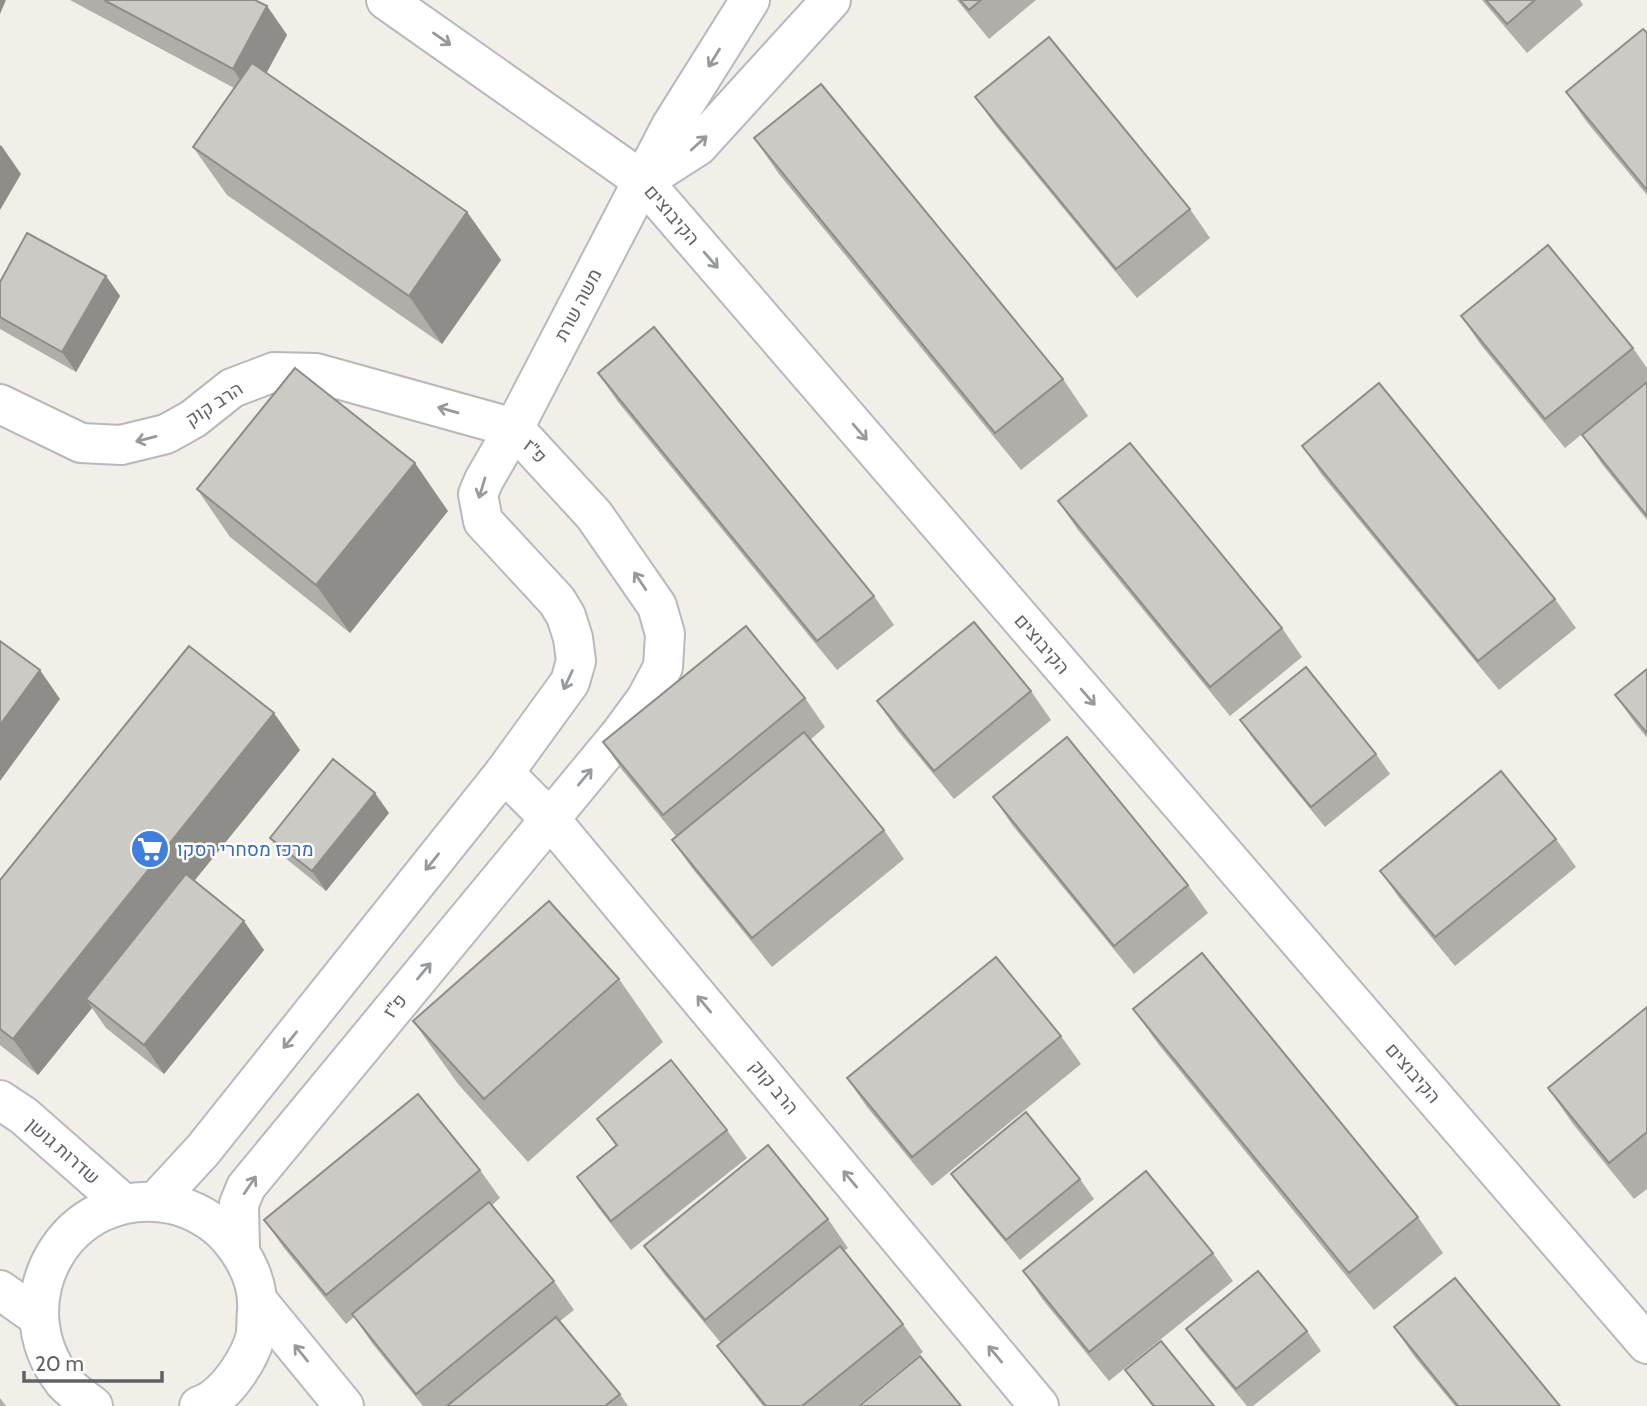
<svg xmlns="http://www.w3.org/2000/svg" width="1647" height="1406" font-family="Cabin,Heebo,sans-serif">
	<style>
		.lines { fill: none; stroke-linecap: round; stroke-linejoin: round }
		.street-casing { stroke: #b5b8bc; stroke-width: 42 }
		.secondary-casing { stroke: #b6babf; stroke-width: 42 }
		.street { stroke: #fff; stroke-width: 38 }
		.secondary { stroke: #fff; stroke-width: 38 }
		.wall { fill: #afaea9 }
		.shaded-wall { fill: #8f8d8a }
		.building { fill: #cccac5; stroke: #8f8d8a; stroke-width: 2 }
		.oneway { stroke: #979a9d }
		.labels { text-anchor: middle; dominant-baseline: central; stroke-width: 5; stroke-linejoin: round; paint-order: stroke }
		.street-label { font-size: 19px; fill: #5f6368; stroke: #fff }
		.shop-label { font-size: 19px; fill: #366cbe; stroke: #fff; text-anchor: start }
	</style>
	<rect width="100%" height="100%" fill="#f1efe8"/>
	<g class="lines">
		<defs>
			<g id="street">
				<polyline points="386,0 643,181 1647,1344"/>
				<polyline points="0,404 81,443 121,445 166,434 193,419 232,388 274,372 316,373 514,428"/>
				<polyline points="504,773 550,819 1039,1406"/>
			</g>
			<g id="secondary">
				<polyline points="645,180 698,146 831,0"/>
				<polyline points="0,1100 24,1116 124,1204"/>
				<polyline points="156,1201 203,1150 504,773 570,682 576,661 573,638 566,616 557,601 483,521 478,494 484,480 514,428 671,126 750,0"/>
				<polyline points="240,1250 239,1204 246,1187 621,733 646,699 663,667 665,634 657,606 594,515 514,428"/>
				<polyline points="0,1290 38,1317"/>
				<polyline points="257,1300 344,1406"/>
				<path d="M93,1406C84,1399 72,1391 64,1382C0,1300 68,1184 171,1204C193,1209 215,1221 229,1238C246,1258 259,1284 257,1311C256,1320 257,1330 255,1338C249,1359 231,1386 213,1399C209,1402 204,1404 199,1406"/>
			</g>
		</defs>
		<use href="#street" class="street-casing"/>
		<use href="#secondary" class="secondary-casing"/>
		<use href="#street" class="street"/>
		<use href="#secondary" class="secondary"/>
	</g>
	<g class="wall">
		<polygon points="70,0 255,0 267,6 287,35 266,73 467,212 501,260 442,344 227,195 193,147 234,88"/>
		<polygon points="957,0 1036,0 989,39"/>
		<polygon points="1482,0 1580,0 1583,5 1527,53"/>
		<polygon points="1647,33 1647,195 1586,121 1566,92"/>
		<polygon points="975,97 1190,209 1210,238 1137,298 995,125"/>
		<polygon points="754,138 1063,379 1088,416 1021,470 779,174"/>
		<polygon points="106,276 120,296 76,372 0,329 0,282"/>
		<polygon points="1461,316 1633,348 1647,368 1647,381 1565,448 1481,345"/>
		<polygon points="598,373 874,596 894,625 837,670 618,402"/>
		<polygon points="1647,382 1647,520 1602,464 1582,435"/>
		<polygon points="1302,446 1555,599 1576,628 1499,690 1322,475"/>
		<polygon points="197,489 448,511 350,633 230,537"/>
		<polygon points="1058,501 1282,628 1302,657 1230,716 1078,530"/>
		<polygon points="1647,669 1647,738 1635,723 1615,695"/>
		<polygon points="1031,691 1051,720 954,799 897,730 877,701"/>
		<polygon points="805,698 825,727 810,740 884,830 904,859 772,967 692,868 672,840 676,836 623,771 603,742"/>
		<polygon points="1240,720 1376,754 1390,774 1325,827 1254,740"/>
		<polygon points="300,750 194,881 264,950 164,1074 106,1028 92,1008 38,1075 0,1045 0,880"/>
		<polygon points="993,797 1188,885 1208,913 1134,974 1013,826"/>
		<polygon points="389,813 326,891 284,857 270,838"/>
		<polygon points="1556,839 1576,867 1455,966 1400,899 1380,871"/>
		<polygon points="619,979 663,1042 528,1162 458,1084 413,1021"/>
		<polygon points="1647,1007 1647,1189 1634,1199 1573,1124 1548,1088"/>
		<polygon points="1133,1009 1418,1217 1443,1253 1374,1310 1159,1045"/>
		<polygon points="1061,1036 1081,1064 932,1186 867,1107 847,1078"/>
		<polygon points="597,1119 727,1130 747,1158 631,1250 597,1206 577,1177 616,1146"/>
		<polygon points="480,1170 500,1198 492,1205 554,1281 574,1310 560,1321 620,1394 628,1406 423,1406 372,1343 354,1317 346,1324 284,1248 264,1220"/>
		<polygon points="951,1174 1080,1179 1094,1199 1020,1260 965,1193"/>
		<polygon points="828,1219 848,1248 844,1251 903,1324 923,1352 857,1406 763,1406 738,1374 717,1346 721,1343 664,1274 644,1246"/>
		<polygon points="1213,1253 1233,1281 1109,1381 1043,1300 1023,1271"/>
		<polygon points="1394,1327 1560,1406 1455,1406 1414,1356"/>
		<polygon points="1186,1329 1307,1331 1321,1351 1253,1406 1247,1406 1200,1349"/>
		<polygon points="1125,1370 1214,1406 1152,1406"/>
		<polygon points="0,1398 6,1406 0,1406"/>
	</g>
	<g class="shaded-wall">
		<polygon points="0,0 6,0 0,14"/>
		<polygon points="267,6 287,35 253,98 233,69"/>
		<polygon points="1,145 21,174 0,210 0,146"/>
		<polygon points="467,212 501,260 442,344 409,296"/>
		<polygon points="106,276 120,296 76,372 62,352"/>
		<polygon points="415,463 448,511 350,633 316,585"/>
		<polygon points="40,670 60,699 0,781 0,725"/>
		<polygon points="274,713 300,750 94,1005 86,999 92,1008 38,1075 13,1039"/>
		<polygon points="375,793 389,813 326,891 312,871"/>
		<polygon points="244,921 264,950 164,1074 144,1045"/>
	</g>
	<g class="building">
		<polygon points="104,0 255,0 267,6 233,69"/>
		<polygon points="960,0 981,0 969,10"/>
		<polygon points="1486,0 1535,0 1507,24"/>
		<polygon points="1643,29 1647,33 1647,190 1566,92"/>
		<polygon points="1049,37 1190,209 1116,269 975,97"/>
		<polygon points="252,63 467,212 409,296 193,147"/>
		<polygon points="821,84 1063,379 995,433 754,138"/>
		<polygon points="27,233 106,276 62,352 0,317 0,282"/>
		<polygon points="1548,245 1633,348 1545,419 1461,316"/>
		<polygon points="654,327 874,596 817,641 598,373"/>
		<polygon points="295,368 415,463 316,585 197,489"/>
		<polygon points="1647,382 1647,516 1582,435"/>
		<polygon points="1379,383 1555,599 1478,661 1302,446"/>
		<polygon points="1130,443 1282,628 1210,687 1058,501"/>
		<polygon points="974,622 1031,691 934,771 877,701"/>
		<polygon points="746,626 805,698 663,815 603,742"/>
		<polygon points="0,641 40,670 0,725"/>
		<polygon points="189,646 274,713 13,1039 0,1029 0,880"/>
		<polygon points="1306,667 1376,754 1311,807 1240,720"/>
		<polygon points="1647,669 1647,733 1615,695"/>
		<polygon points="804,732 884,830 752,938 672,840"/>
		<polygon points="1067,737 1188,885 1114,946 993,797"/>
		<polygon points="333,759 375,793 312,871 270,838"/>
		<polygon points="1501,771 1556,839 1435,937 1380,871"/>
		<polygon points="186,874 244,921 144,1045 86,999"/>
		<polygon points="549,901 619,979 484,1099 413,1021"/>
		<polygon points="1202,953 1418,1217 1349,1273 1133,1009"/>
		<polygon points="996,957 1061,1036 912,1157 847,1078"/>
		<polygon points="1647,1007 1647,1132 1609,1163 1548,1088"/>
		<polygon points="671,1060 727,1130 611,1221 577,1177 617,1145 597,1119"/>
		<polygon points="418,1094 480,1170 326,1295 264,1220"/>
		<polygon points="1026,1112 1080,1179 1006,1240 951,1174"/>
		<polygon points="768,1145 828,1219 705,1320 644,1246"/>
		<polygon points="1146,1171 1213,1253 1089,1352 1023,1271"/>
		<polygon points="489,1202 554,1281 416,1394 352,1314"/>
		<polygon points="840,1246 903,1324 802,1406 766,1406 717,1346"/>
		<polygon points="1258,1271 1307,1331 1236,1389 1186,1329"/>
		<polygon points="1455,1278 1560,1406 1458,1406 1394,1327"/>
		<polygon points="556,1317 620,1394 605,1406 447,1406"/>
		<polygon points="1161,1341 1214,1406 1154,1406 1125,1370"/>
		<polygon points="920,1356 961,1406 859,1406"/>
	</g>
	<defs><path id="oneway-shaft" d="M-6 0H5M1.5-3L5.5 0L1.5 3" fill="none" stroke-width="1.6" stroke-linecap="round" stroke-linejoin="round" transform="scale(1.75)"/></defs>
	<g class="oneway">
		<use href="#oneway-shaft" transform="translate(442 39) rotate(35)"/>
		<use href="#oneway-shaft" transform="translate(714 58) rotate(122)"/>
		<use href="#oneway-shaft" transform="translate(699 143) rotate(-42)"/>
		<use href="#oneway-shaft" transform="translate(711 260) rotate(49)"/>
		<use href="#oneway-shaft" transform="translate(448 410) rotate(-164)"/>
		<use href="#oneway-shaft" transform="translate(860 432) rotate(49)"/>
		<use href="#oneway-shaft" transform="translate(146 439) rotate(166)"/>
		<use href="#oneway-shaft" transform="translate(482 488) rotate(107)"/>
		<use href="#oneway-shaft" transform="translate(640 581) rotate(-124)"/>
		<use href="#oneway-shaft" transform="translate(568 680) rotate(115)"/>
		<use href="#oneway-shaft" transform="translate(1088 697) rotate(49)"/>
		<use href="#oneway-shaft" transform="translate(585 777) rotate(-50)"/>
		<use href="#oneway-shaft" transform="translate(432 862) rotate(129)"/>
		<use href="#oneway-shaft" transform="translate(424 971) rotate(-50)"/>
		<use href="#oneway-shaft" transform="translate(704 1004) rotate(-130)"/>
		<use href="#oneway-shaft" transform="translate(290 1040) rotate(129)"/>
		<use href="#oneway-shaft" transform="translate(850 1179) rotate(-130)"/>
		<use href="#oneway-shaft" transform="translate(250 1185) rotate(-56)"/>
		<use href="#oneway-shaft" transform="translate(301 1353) rotate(-129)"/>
		<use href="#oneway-shaft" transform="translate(995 1354) rotate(-130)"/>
	</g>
	<defs>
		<symbol id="supermarket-disc" viewBox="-11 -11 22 22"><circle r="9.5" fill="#3f7fe0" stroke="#fff"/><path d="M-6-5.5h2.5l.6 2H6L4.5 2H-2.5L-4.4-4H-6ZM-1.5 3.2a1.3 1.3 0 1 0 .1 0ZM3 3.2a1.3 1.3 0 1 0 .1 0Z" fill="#fff"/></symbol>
	</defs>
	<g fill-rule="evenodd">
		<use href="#supermarket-disc" x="128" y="827" width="44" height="44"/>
	</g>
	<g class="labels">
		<g class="street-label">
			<text transform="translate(672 215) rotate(49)">הקיבוצים</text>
			<text transform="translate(578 305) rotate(-62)">משה שרת</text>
			<text transform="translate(214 404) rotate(-33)">הרב קוק</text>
			<text transform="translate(535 451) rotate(47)">פ"ז</text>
			<text transform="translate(1042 644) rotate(49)">הקיבוצים</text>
			<text transform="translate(395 1006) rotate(-50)">פ"ז</text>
			<text transform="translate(1413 1073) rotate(49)">הקיבוצים</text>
			<text transform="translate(774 1087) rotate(50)">הרב קוק</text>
			<text transform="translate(63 1151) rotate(41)">שדרות גושן</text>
		</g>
		<g class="shop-label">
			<text x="177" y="849">מרכז מסחרי רסקו</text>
		</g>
	</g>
	<path d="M24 1371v10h138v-10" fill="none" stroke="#5f6368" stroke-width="3.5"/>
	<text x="35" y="1371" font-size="21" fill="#5f6368" stroke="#ffffff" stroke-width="5" paint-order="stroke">20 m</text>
</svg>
